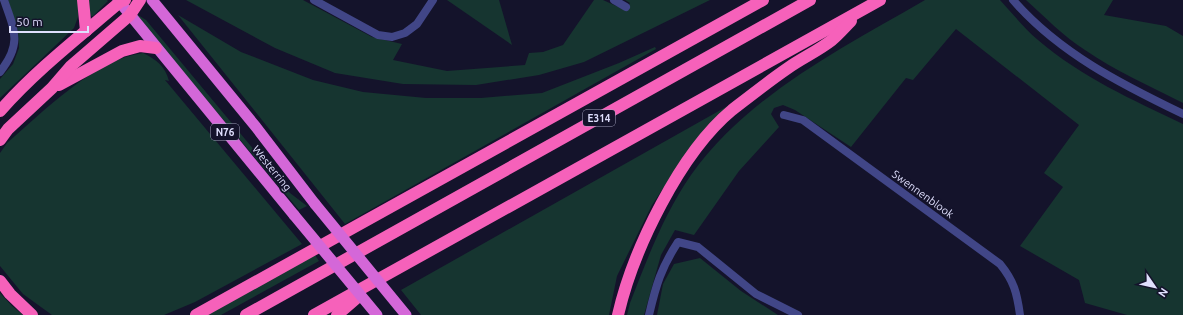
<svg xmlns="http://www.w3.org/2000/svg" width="1183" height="315" font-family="Ubuntu,sans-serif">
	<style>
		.green { fill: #163530 }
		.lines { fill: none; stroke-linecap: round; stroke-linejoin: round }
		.minor { stroke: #414687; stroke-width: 8 }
		.tertiary { stroke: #414687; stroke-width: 8 }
		.trunk { stroke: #d467d8; stroke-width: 11 }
		.motorway { stroke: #f661ba; stroke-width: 12 }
		.trunk-bridge { stroke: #d467d8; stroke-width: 11 }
		.labels { text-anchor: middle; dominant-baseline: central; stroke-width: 4; stroke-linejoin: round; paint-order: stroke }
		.shield { fill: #14132b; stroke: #a2a2be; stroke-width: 1 }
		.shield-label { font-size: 10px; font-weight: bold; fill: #dfdffd }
		.street-label { font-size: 11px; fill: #dfdffd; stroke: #14132b }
	</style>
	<rect width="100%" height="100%" fill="#14132b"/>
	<g class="green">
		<polygon points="8,0 78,0 78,17 74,28 0,98 0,79 13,64 19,48 18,31"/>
		<polygon points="86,0 107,0 108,1 93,16 91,16"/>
		<polygon points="186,0 303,0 372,37 402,44 393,60 447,71 525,65 529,53 543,52 563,45 594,0 603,0 625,10 630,3 625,0 710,0 584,62 539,75 476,85 403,84 335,73 275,48"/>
		<polygon points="447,0 499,0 512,45"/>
		<path d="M925,0H1000C1012,13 1024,28 1038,40C1081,77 1133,100 1183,124V315H1127L1085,303L1079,280L1020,246L1063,187L1044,173L1079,125L956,29L913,80L906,78L851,147L795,110L783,105L774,108L771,114L779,127L739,171L694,235L675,230L661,255L644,315H627L630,303C647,259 664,214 691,175C749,94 841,49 925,0Z"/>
		<path d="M1026,0H1113L1104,15L1166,26L1183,36V103C1150,86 1115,71 1085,50C1063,36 1045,17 1026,0Z"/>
		<polygon points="138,15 146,20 290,193 307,206 299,210 137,17"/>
		<polygon points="178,15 241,52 313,80 363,92 426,98 481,98 542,93 619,63 655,47 656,49 345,224"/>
		<path d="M143,53C157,60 165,66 169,81L165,80L302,244L195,302L164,315H52L23,294L0,266V153L7,143C43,112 95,59 143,53Z"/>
		<polygon points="733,103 690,148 652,205 617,276 609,315 421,315 401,290"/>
		<polygon points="315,255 319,261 221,315 206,315"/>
		<polygon points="700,258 741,291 778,315 657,315 663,284 674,264"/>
		<polygon points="0,293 12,306 23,315 0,315"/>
	</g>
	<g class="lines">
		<g class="minor">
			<polyline points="314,0 378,35 392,37 405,33 417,24 433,0"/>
			<polyline points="614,0 626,7"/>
			<path d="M0,72C22,44 15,31 4,0"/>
			<path d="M784,115L803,120L1000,264C1014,281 1017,293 1020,315"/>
			<path d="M649,315C656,285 661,268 678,242L698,247L756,294L798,315"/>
		</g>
		<path class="tertiary" d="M1013,0C1059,53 1121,84 1183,114"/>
		<g class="trunk">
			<polyline points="118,0 294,215"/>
			<polyline points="152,0 256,127 315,204"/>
		</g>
		<g class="motorway">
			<polyline points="83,0 86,31"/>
			<polyline points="59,85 122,51 140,46 156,48"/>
			<path d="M0,111C35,71 79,37 120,2L125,0"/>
			<polyline points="0,140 8,129 52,88 71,66 130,15 140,0"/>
			<polyline points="0,281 10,294 32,315"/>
			<polyline points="196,315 763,0"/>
			<polyline points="246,315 810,0"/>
			<polyline points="314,315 880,0"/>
			<polyline points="337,315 359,296"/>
			<path d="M618,315C633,250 680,153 732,110C750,96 769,81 788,68C802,58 818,51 832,40C839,34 845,27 851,21"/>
		</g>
		<g class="trunk-bridge">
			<polyline points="315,204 406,315"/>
			<polyline points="294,215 377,315"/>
		</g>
	</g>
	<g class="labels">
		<g class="shield">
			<rect x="583" y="110" width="32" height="16" rx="3"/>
			<rect x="211" y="124" width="28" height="16" rx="3"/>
		</g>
		<g class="shield-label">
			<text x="599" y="118">E314</text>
			<text x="225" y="132">N76</text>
		</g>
		<g class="street-label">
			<text transform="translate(272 168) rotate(51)">Westerring</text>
			<text transform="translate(923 194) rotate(36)">Swennenblook</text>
		</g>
	</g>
	<g transform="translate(1155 287) rotate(124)" stroke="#14132b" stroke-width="3" paint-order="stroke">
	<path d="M0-3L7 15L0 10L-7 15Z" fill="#dfdffd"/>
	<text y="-6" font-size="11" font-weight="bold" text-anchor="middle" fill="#dfdffd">N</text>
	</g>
	<path d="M10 26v6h78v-6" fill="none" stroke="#dfdffd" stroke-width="2"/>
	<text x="16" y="26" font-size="12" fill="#dfdffd" stroke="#14132b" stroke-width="3" paint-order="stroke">50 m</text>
</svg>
